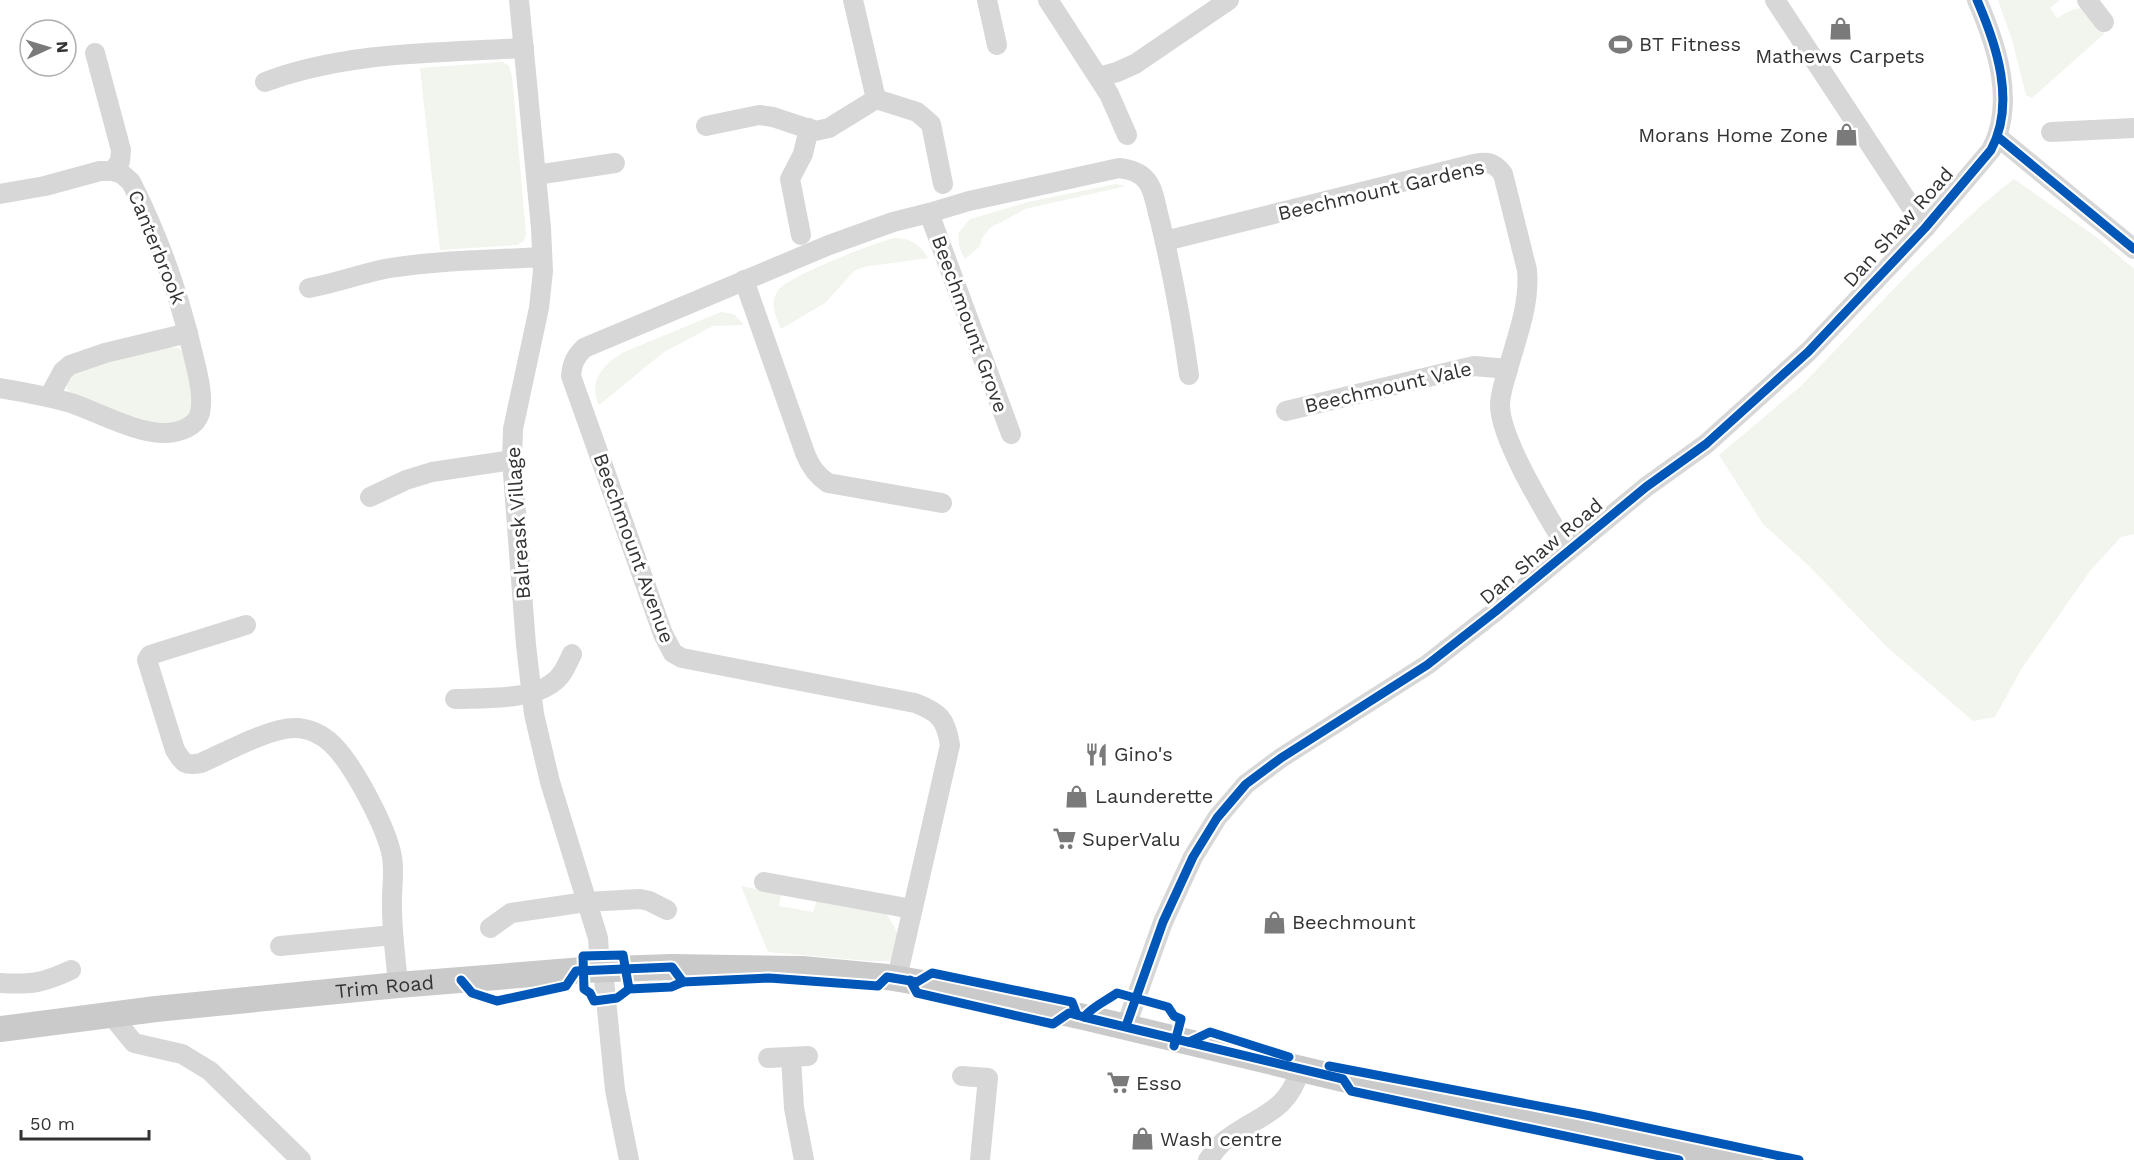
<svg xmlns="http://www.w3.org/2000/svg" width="2134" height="1160" font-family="'Work Sans',sans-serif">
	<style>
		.green { fill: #f1f5ed }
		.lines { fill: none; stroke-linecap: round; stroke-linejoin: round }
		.minor { stroke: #d7d7d7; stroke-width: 20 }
		.major { stroke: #cacaca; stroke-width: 26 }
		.cycleway-casing { stroke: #fff; stroke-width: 13 }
		.cycleway { stroke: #0057b8; stroke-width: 9 }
		.labels { text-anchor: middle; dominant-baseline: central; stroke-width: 6; stroke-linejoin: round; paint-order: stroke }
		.poi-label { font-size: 20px; fill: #333; stroke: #fff; text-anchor: start }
		.street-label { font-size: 20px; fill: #333; stroke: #fff }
	</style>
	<rect width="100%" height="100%" fill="#fff"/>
	<g class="green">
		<path d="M1998,0H2060L2050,8L2057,18C2087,0 2087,8 2105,33L2032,98L2026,95L2012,40Z"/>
		<polygon points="503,62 509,66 512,76 526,233 524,241 517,245 440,250 420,68"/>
		<polygon points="2014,179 2099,239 2134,269 2134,534 2121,537 2090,571 2022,668 1995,717 1973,721 1886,646 1809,566 1763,524 1719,455 1801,386 1911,271 1984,203"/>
		<path d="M1116,184L1126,186L1025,209L990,228L982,238L980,246L965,259C960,250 957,242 959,232L970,219L1028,202Z"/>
		<path d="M895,238C911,238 920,245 928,258L863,267L854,271L825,303L781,329C775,315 769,302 779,289C788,277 878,241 895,238Z"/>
		<path d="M721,312L734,314L744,325L713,326L664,352L599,405C588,380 604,364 624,352Z"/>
		<polygon points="166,347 178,348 187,356 195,410 190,420 164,428 75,397 67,390 67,380 81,369"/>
		<polygon points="741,886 781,894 779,906 813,912 817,900 883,912 888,916 899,936 892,961 868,961 768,952"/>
	</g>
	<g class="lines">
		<g class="minor">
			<polyline points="519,0 541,228 543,271 539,308 513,429 512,460 526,645 534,714 550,782 598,938 600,969"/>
			<polyline points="853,0 876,99"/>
			<polyline points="987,0 997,45"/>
			<polyline points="1048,0 1109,94 1127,135"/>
			<polyline points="1775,0 1925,228"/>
			<polyline points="2087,0 2104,22"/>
			<polyline points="95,53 121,150 120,161 113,171"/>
			<polyline points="1099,77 1117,72 1135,64 1229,0"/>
			<path d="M265,82C347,51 438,53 524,48"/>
			<polyline points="706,126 759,115 773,117 815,131 829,128 876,99 917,112 931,124 943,184"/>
			<polyline points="2051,132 2134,128"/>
			<polyline points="1998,137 2134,249"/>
			<polyline points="536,175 615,163"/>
			<path d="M0,194L45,186L100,171H113L122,174L131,182C159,237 179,294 193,354C197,371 204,395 200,413C196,427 180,432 167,433C137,434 100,413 71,403C48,396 24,392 0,388"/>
			<polyline points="929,213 1011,434"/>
			<polyline points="801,235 790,179 803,154 809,128"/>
			<path d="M1165,241L1474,164C1488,161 1495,163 1503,174L1527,270C1530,305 1517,336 1508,369"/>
			<path d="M744,280L805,453C810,466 816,475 828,483L942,503"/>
			<path d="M309,288C337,283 362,273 390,268C440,260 492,260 542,257"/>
			<polyline points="49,397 63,371 70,365 105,353 188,333"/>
			<path d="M1286,411L1474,366L1508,369C1505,380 1500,393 1500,405C1500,440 1549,518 1568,550"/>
			<polyline points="370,497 406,480 432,472 512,460"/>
			<path d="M246,625L150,655L147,660L175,750C184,764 185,766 201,763C226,752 269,728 295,728C309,728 323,735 332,744C353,764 387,828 392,857C395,874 391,890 392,907C392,933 396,959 398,985"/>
			<path d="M455,699C482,698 529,700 551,684C562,677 567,665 572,654"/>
			<polyline points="764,882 912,909"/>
			<polyline points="490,928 511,913 586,902 640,899 649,901 667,910"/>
			<polyline points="280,946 393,935"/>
			<polyline points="603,969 615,1090 629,1160"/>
			<path d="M897,978L950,745C946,719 939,712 915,703L682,658L673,653L663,634L571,376C572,364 575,357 584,348L829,245L893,222L929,213L969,201L1119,168C1129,169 1140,172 1147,181C1155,192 1156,208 1160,221C1172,271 1182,324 1189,375"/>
			<path d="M0,983C31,985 43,983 71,970"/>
			<polyline points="111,1015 134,1043 182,1054 210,1071 301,1160"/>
			<path d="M1126,1026L1163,922L1193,857L1217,818L1246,784L1281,758L1427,665L1496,611L1646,487L1706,444L1808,352L1925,228L1991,150C2016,103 1997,46 1977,0"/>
			<polyline points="791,1057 794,1108 804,1160"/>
			<polyline points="768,1058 808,1056"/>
			<polyline points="962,1076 988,1078 980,1160"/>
			<path d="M1208,1160C1214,1152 1219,1144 1227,1139C1258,1115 1288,1113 1300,1069"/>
		</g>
		<path class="major" id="s1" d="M0,1029L156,1009L398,985L583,970L672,967L802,969L887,977L917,982L1084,1017L1343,1079L1750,1160"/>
		<defs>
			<g id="cycleway">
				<polyline points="1998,137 2134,249"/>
				<polyline points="461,980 472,993 497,1001 566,986 576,971 672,967 683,982 769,978 878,986 887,977 917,982 932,973 1072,1002 1077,1015"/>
				<polyline points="910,980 917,993 1053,1024 1069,1013 1084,1017 1343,1079 1351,1091 1679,1160"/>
				<polyline points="629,989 623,955 583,956 584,989 590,993 594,1001 617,998 629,989 671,987 683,982"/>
				<path d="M1084,1017C1093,1006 1106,1001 1117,993L1168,1007L1174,1016L1181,1019L1174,1046"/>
				<path d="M1126,1026L1163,922L1193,857L1217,818L1246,784L1281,758L1427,665L1496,611L1646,487L1706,444L1808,352L1925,228L1991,150C2016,103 1997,46 1977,0"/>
				<polyline points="1189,1042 1210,1032 1289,1057"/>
				<polyline points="1329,1066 1591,1116 1799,1160"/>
			</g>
		</defs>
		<use href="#cycleway" class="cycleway-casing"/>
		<use href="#cycleway" class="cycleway"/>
	</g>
	<defs>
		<symbol id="shop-bare" viewBox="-9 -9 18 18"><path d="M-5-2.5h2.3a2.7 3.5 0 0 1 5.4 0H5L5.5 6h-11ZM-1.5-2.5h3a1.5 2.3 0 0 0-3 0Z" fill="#7a7a7a" stroke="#fff" stroke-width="2.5" paint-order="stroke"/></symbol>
		<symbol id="stadium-bare" viewBox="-9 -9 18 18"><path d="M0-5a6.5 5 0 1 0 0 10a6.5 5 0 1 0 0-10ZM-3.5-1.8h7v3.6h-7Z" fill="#7a7a7a" stroke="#fff" stroke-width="2.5" paint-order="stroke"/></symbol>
		<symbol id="restaurant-bare" viewBox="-9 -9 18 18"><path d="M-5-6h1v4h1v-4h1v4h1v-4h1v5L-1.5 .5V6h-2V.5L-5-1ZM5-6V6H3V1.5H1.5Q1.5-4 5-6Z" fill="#7a7a7a" stroke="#fff" stroke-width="2.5" paint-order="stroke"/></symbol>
		<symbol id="supermarket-bare" viewBox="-9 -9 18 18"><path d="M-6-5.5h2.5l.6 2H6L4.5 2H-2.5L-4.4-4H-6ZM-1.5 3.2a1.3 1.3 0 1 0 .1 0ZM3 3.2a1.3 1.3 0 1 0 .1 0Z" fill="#7a7a7a" stroke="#fff" stroke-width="2.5" paint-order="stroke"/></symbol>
	</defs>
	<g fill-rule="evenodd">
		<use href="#shop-bare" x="1824" y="12" width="33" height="33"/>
		<use href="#stadium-bare" x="1604" y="28" width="33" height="33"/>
		<use href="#shop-bare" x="1830" y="118" width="33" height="33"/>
		<use href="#restaurant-bare" x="1080" y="738" width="33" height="33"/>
		<use href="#shop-bare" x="1060" y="780" width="33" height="33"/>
		<use href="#supermarket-bare" x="1048" y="822" width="33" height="33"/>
		<use href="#shop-bare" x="1258" y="906" width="33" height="33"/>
		<use href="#supermarket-bare" x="1102" y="1066" width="33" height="33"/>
		<use href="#shop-bare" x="1126" y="1122" width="33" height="33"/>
	</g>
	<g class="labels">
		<g class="poi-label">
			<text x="1639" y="44">BT Fitness</text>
			<text x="1840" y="56" text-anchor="middle">Mathews Carpets</text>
			<text x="1828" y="135" text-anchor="end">Morans Home Zone</text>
			<text x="1114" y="754">Gino's</text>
			<text x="1095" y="796">Launderette</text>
			<text x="1082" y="839">SuperValu</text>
			<text x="1292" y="922">Beechmount</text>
			<text x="1136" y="1083">Esso</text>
			<text x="1160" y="1139">Wash centre</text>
		</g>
		<g class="street-label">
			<text transform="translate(1381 190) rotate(-13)">Beechmount Gardens</text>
			<text transform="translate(1898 227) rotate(-48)">Dan Shaw Road</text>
			<text transform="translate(157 247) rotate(68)">Canterbrook</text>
			<text transform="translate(970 324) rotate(70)">Beechmount Grove</text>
			<text transform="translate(1388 387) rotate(-13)">Beechmount Vale</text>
			<text transform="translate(518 523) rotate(-94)">Balreask Village</text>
			<text transform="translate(634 548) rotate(70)">Beechmount Avenue</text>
			<text transform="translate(1541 551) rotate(-40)">Dan Shaw Road</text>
			<text stroke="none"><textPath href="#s1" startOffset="387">Trim Road</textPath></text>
		</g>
	</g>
	<g transform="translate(48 48) rotate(86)"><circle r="28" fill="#ffffff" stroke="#adadad" stroke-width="1.5"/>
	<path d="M0-4.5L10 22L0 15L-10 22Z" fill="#7a7a7a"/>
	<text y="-9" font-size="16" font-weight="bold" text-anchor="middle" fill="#333333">N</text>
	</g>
	<path d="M21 1130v9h128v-9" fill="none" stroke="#333333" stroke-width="3"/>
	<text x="30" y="1130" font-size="18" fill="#333333" stroke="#ffffff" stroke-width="4.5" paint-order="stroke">50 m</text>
</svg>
